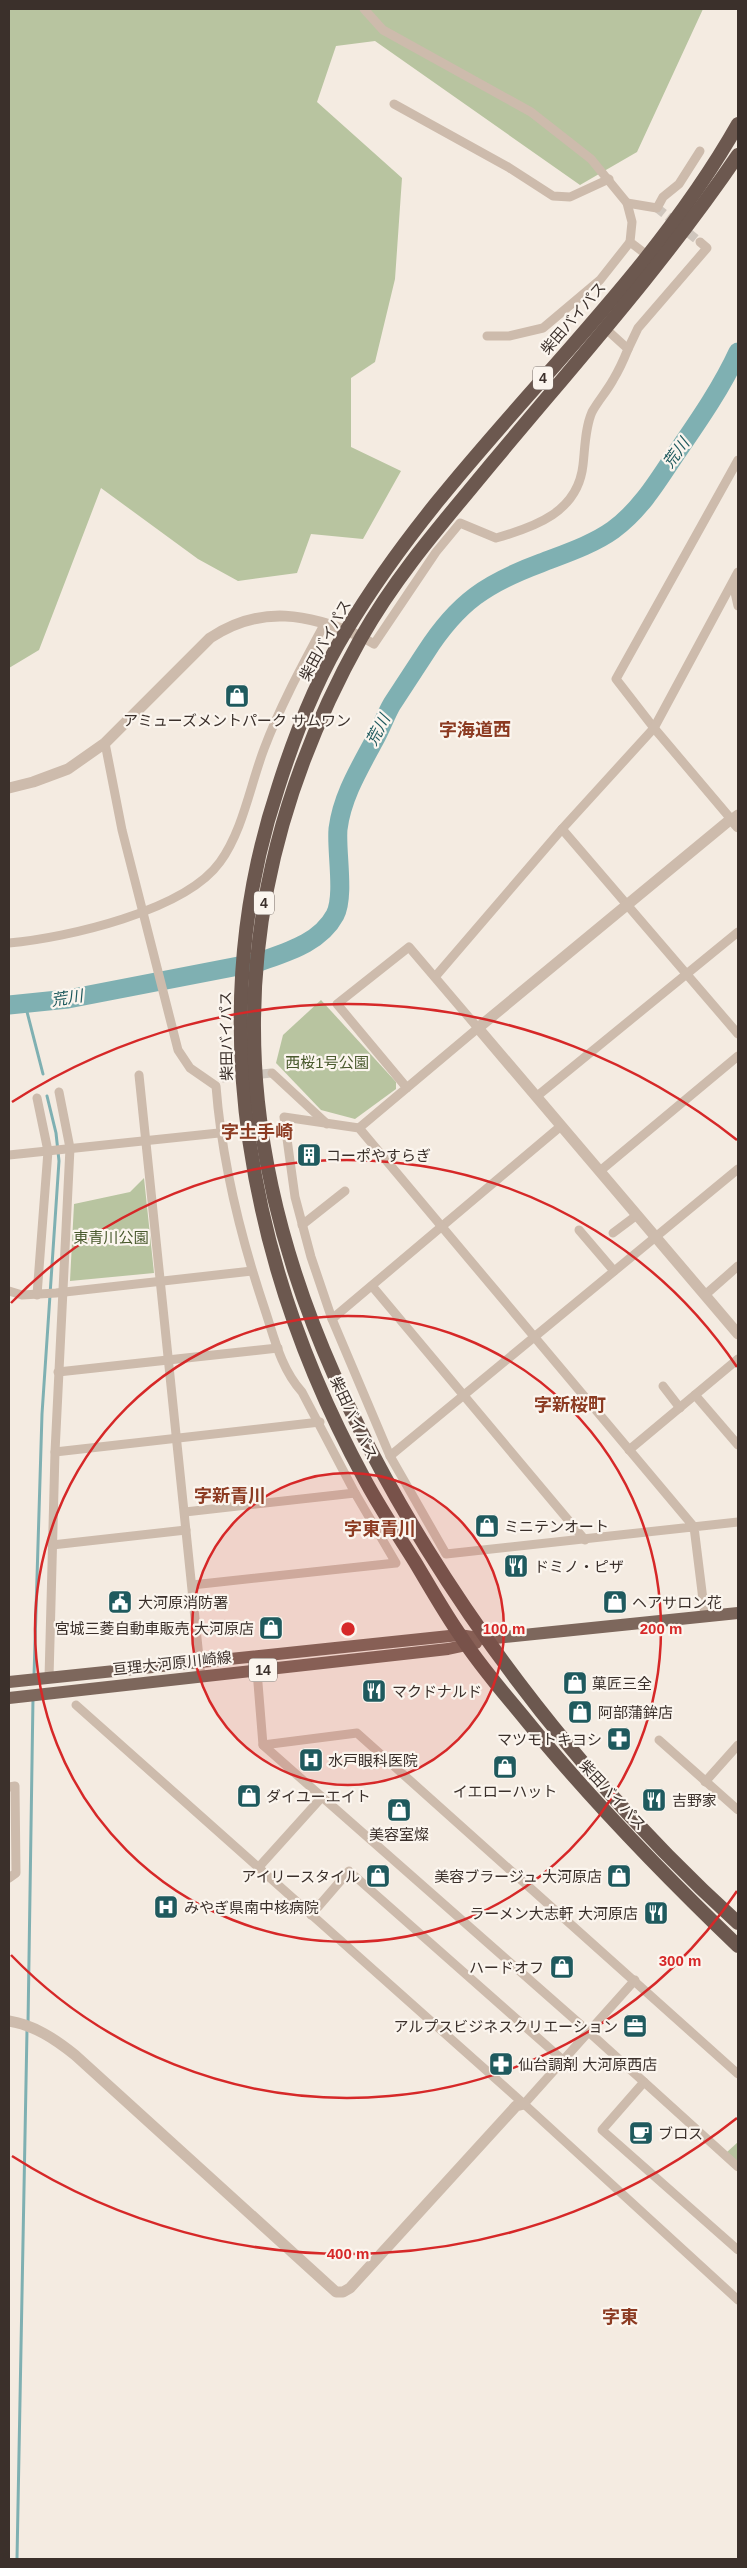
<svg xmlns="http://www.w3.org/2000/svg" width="747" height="2568" font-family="Arial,'Noto Sans JP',sans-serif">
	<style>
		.green { fill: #b8c4a0 }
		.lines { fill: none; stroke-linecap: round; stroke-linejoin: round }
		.stream { stroke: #7fb0b2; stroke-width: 3 }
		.river { stroke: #7fb0b2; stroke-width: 19 }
		.minor-tunnel { stroke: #cfc6bd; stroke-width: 9; stroke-dasharray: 9 4.5; stroke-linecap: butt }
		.minor { stroke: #cdbbac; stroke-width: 9 }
		.tertiary { stroke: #cdbbac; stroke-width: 11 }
		.primary { stroke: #7d675c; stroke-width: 12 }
		.trunk { stroke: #6c584f; stroke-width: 14 }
		.ring { fill: none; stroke: #d62828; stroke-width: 2.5 }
		.labels { text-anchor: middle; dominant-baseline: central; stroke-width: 4.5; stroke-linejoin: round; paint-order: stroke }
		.shield { fill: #fbf5ee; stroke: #756b66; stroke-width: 1 }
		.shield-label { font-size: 14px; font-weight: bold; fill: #3b302b }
		.street-label { font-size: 15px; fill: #3b302b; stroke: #fbf5ee }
		.poi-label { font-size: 15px; fill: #3b302b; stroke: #fbf5ee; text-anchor: start }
		.park-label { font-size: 15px; fill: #4a5a2e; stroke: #fbf5ee }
		.water-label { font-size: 16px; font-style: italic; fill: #1f5a5e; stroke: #fbf5ee }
		.quarter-label { font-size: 18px; font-weight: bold; fill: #8c3b22; stroke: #fbf5ee }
		.centre { fill: #d62828; stroke: #fbf5ee; stroke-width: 2.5 }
		.ring-label { font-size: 15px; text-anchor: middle; font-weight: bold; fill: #d62828; stroke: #fbf5ee; stroke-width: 4.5; stroke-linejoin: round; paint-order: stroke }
	</style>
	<rect width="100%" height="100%" fill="#f4ebe1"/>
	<g class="green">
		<polygon points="9,9 703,9 637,152 580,185 375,41 336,46 317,102 402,178 395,279 375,362 351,378 351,447 401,471 363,539 311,534 297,573 238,581 198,559 101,488 39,650 9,668"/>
		<polygon points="321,1000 396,1082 396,1089 355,1119 321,1110 276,1063 283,1035"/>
		<polygon points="144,1178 154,1273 70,1281 74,1204 130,1192"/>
		<polygon points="738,2142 738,2162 727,2152"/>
	</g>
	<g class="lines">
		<g class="stream">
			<polyline points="25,1004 43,1074"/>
			<polyline points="34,1676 42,1414 59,1161 56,1133 47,1096"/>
			<polyline points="28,2024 33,1698"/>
			<polyline points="17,2559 27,2030"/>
		</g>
		<path class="river" d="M9,1005L68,999L259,962C287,952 320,943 335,915C345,896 336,851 338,829C342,797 359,769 374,741C381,729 385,716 392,704C403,687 415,669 426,652C458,602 487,583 541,563C564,554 592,545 613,530C639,511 656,484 673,458C697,423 721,389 738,352"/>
		<g class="minor-tunnel">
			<polyline points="657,208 700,242"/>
			<polyline points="222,1078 272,1073"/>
		</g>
		<g class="minor">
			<polyline points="364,9 383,30 531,112 591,159 627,203 632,222 630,242 647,255"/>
			<polyline points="394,104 508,167 553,196 570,197 609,179"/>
			<polyline points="627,203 657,208 663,197 679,184 700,151"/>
			<polyline points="487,336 509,336 543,328 600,280 630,242"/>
			<polyline points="628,349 638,328 707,248 700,242"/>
			<polyline points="738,460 616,679 654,728 731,819 738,814"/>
			<polyline points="733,583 738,606"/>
			<path d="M362,637L374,644L436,552L460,523L496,538C535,527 578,512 583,465C585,448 585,428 592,412C598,401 607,391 613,380C619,370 624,359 628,349L606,329"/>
			<path d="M105,743L122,830L178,1050L190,1068L216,1086C222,1164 241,1239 266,1313C275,1341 282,1370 302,1392L355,1493L396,1563L192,1585"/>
			<polyline points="562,829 738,1034"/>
			<path d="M9,943C66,938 185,911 220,862C243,830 250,786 264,749C280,706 303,664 325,623"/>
			<polyline points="435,977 562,829 654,728 738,572"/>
			<polyline points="272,1073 327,1124"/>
			<polyline points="139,1075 201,1677"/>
			<polyline points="536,1097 738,932"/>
			<polyline points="359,1128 478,1028 409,947 337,1004 407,1088"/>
			<polyline points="9,1155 219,1133"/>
			<polyline points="600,1171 738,1056"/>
			<polyline points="302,1225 345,1191"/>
			<polyline points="579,1230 614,1271"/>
			<polyline points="613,1233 637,1215"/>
			<polyline points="372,1286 585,1540"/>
			<polyline points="9,1291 22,1295 56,1293 252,1271"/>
			<polyline points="37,1295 48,1151 37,1098"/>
			<polyline points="705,1295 738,1266"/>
			<polyline points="332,1319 561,1126"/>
			<polyline points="58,1372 278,1348"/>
			<polyline points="663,1386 680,1408"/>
			<polyline points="695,1395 738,1445"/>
			<polyline points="629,1450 738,1359"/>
			<polyline points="55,1452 320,1422"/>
			<polyline points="390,1456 738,1169"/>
			<polyline points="185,1512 355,1493"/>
			<polyline points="52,1545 186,1530"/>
			<path d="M705,1616L694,1527L359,1128L284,1117L295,1197L311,1257L332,1319L390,1456L446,1554C543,1544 641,1532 738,1522"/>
			<polyline points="257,1671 263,1745 590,2033 738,2167"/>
			<polyline points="49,1678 55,1452 70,1148 59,1092"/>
			<polyline points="76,1705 524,2104 738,2300"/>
			<polyline points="659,1740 738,1810"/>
			<polyline points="263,1745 357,1733 738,2074"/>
			<polyline points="705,1782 738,1745"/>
			<polyline points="9,1787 15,1786 16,1873 9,1878"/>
			<polyline points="258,1868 322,1797"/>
			<polyline points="311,1915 349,1871 564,2061"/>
			<polyline points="644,2082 602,2130 738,2250"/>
			<polyline points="524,2104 635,1980"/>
		</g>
		<g class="tertiary">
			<path d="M9,788L33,782L68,769L105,743L210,638C261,604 309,614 362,637"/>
			<polyline points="738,827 731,819 478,1028 738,1334"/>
			<path d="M9,2021C34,2025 55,2039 75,2055L336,2292H343L350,2288L516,2106L524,2104"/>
		</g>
		<g class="primary">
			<polyline points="9,1682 459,1635 485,1639 738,1613"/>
			<polyline points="9,1698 448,1649 476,1643"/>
		</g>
		<g class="trunk">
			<path d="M738,124C632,311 456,446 346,631C316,680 295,734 278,788C201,1020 250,1269 365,1480C380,1508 398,1535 415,1562C430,1587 444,1612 460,1635C479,1665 503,1692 526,1720C591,1800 663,1874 738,1946"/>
			<path d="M738,155C663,265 577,361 492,463C446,519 397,574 361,638C183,957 242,1250 427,1549C512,1686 619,1815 738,1923"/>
		</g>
	</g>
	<circle cx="348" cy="1629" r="156" fill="#d62828" fill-opacity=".12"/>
	<g class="ring">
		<circle cx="348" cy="1629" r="156"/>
		<circle cx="348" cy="1629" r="313"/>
		<path d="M737 1891A469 469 0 0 1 11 1955M11 1303A469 469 0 0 1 737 1367"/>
		<path d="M737 2118A625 625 0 0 1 12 2156M12 1102A625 625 0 0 1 737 1140"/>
	</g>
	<defs>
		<symbol id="shop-square" viewBox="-11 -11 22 22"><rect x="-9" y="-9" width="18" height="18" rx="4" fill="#1f5a5e" stroke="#fbf5ee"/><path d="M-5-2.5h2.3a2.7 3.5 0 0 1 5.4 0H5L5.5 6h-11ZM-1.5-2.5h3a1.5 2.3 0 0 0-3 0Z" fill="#fff"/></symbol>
		<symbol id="building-square" viewBox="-11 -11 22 22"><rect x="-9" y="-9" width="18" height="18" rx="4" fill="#1f5a5e" stroke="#fbf5ee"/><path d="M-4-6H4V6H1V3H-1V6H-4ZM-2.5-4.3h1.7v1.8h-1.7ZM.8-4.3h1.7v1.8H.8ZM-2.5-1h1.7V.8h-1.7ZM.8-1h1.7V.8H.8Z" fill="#fff"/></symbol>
		<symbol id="restaurant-square" viewBox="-11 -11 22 22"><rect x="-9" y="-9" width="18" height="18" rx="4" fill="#1f5a5e" stroke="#fbf5ee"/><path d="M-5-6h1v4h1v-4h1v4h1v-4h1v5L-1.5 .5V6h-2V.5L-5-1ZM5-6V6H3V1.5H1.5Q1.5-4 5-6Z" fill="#fff"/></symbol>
		<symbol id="civic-square" viewBox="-11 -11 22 22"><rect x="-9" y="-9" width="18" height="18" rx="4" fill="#1f5a5e" stroke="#fbf5ee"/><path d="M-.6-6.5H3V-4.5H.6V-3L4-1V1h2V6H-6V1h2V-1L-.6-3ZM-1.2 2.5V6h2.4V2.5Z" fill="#fff"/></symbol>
		<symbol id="pharmacy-square" viewBox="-11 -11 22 22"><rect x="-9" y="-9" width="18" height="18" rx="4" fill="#1f5a5e" stroke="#fbf5ee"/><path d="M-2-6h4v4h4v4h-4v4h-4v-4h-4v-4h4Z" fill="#fff"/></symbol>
		<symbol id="hospital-square" viewBox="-11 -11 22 22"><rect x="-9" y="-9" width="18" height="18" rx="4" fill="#1f5a5e" stroke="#fbf5ee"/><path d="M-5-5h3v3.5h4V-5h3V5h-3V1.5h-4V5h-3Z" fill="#fff"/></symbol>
		<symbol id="office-square" viewBox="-11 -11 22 22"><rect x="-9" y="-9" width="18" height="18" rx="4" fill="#1f5a5e" stroke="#fbf5ee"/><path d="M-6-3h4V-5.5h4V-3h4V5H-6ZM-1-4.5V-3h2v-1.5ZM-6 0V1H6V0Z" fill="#fff"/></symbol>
		<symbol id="cafe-square" viewBox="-11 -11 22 22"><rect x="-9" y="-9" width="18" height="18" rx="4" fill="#1f5a5e" stroke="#fbf5ee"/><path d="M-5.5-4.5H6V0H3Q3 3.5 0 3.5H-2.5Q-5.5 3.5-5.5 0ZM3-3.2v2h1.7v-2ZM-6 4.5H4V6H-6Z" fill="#fff"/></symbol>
	</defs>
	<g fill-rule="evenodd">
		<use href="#shop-square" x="223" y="682" width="28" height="28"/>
		<use href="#building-square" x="295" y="1141" width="28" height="28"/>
		<use href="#shop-square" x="473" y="1512" width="28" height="28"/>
		<use href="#restaurant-square" x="502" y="1552" width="28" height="28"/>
		<use href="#civic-square" x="106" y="1588" width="28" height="28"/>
		<use href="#shop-square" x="601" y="1588" width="28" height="28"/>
		<use href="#shop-square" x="257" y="1614" width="28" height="28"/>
		<use href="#shop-square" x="561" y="1669" width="28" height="28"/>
		<use href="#restaurant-square" x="360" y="1677" width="28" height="28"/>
		<use href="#shop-square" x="566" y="1698" width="28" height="28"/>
		<use href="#pharmacy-square" x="605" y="1725" width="28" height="28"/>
		<use href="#hospital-square" x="297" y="1746" width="28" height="28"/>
		<use href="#shop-square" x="491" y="1753" width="28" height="28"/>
		<use href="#shop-square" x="235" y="1782" width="28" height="28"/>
		<use href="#restaurant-square" x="640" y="1786" width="28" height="28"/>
		<use href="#shop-square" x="385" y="1796" width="28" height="28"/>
		<use href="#shop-square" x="364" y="1862" width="28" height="28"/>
		<use href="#shop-square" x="605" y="1862" width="28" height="28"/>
		<use href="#hospital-square" x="152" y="1893" width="28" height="28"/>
		<use href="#restaurant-square" x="642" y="1899" width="28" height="28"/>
		<use href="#shop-square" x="548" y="1953" width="28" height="28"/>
		<use href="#office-square" x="621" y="2012" width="28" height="28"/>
		<use href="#pharmacy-square" x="487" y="2050" width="28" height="28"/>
		<use href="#cafe-square" x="627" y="2119" width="28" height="28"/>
	</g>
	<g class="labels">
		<g class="shield">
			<rect x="533" y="366.5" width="20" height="23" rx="4"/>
			<rect x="254" y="891.5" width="20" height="23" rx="4"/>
			<rect x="249" y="1658.5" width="28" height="23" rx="4"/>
		</g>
		<g class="shield-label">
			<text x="543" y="378">4</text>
			<text x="264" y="903">4</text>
			<text x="263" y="1670">14</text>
		</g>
		<g class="street-label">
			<text transform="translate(573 318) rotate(-49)">柴田バイパス</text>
			<text transform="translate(325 640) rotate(-61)">柴田バイパス</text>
			<text transform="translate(226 1036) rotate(-91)">柴田バイパス</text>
			<text transform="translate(354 1418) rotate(65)">柴田バイパス</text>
			<text transform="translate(172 1663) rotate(-6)">亘理大河原川崎線</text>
			<text transform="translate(613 1795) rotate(47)">柴田バイパス</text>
		</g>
		<g class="poi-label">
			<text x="237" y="720" text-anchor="middle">アミューズメントパーク サムワン</text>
			<text x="326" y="1155">コーポやすらぎ</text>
			<text x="504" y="1526">ミニテンオート</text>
			<text x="534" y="1566">ドミノ・ピザ</text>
			<text x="138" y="1602">大河原消防署</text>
			<text x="632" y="1602">ヘアサロン花</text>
			<text x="254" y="1628" text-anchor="end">宮城三菱自動車販売 大河原店</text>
			<text x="592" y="1683">菓匠三全</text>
			<text x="392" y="1691">マクドナルド</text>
			<text x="598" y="1712">阿部蒲鉾店</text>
			<text x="602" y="1739" text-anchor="end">マツモトキヨシ</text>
			<text x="328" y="1760">水戸眼科医院</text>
			<text x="505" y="1791" text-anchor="middle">イエローハット</text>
			<text x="266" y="1796">ダイユーエイト</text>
			<text x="672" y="1800">吉野家</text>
			<text x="399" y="1834" text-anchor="middle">美容室燦</text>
			<text x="360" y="1876" text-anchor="end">アイリースタイル</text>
			<text x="602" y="1876" text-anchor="end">美容ブラージュ 大河原店</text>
			<text x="184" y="1907">みやぎ県南中核病院</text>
			<text x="638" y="1913" text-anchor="end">ラーメン大志軒 大河原店</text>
			<text x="544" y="1967" text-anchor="end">ハードオフ</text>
			<text x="618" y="2026" text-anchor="end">アルプスビジネスクリエーション</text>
			<text x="518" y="2064">仙台調剤 大河原西店</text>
			<text x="658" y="2133">ブロス</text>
		</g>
		<g class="park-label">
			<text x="327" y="1062">西桜1号公園</text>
			<text x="111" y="1237">東青川公園</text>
		</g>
		<g class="water-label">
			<text transform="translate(676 453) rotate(-54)">荒川</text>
			<text transform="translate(378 730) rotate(-62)">荒川</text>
			<text transform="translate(67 998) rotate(-9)">荒川</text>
		</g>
		<g class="quarter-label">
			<text x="475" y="730">字海道西</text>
			<text x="257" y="1132">字土手崎</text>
			<text x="570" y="1405">字新桜町</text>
			<text x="230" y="1496">字新青川</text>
			<text x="380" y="1529">字東青川</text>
			<text x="620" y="2317">字東</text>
		</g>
	</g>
	<circle cx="348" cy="1629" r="8" class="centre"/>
	<g class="ring-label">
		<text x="504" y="1634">100 m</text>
		<text x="661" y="1634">200 m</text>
		<text x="680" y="1966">300 m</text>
		<text x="348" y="2259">400 m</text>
	</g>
	<rect width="747" height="2568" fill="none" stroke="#3b302b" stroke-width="20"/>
</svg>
